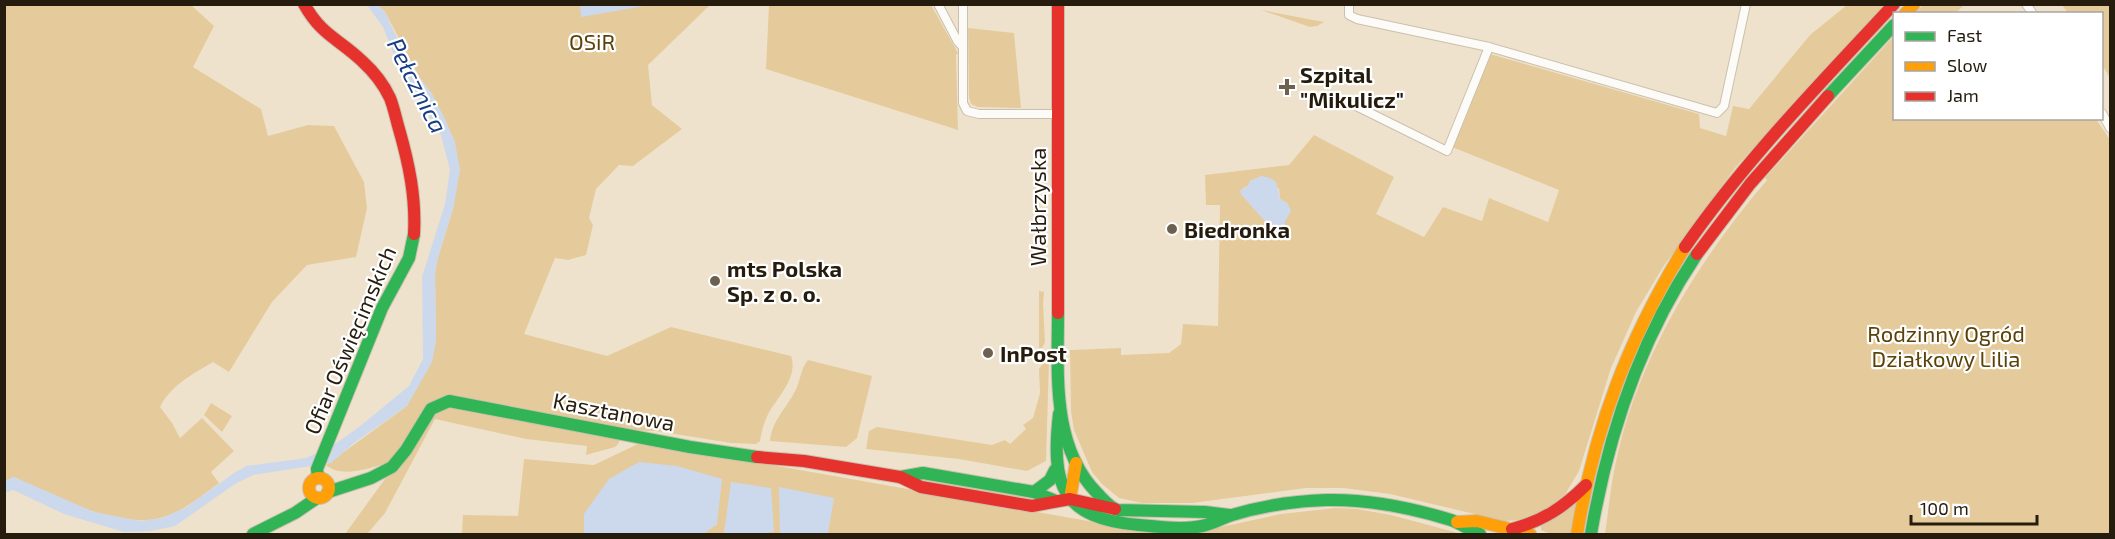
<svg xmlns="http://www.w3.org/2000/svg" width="2115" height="539" font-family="'Exo 2',sans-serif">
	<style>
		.green { fill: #e5cb9c; fill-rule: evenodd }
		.water { fill: #ccd8ec }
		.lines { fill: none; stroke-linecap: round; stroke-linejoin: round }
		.street-casing { stroke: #cac0ae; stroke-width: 10 }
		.fast-casing { stroke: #cac0ae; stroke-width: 14 }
		.slow-casing { stroke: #cac0ae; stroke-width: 14 }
		.jam-casing { stroke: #cac0ae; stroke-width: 14 }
		.street { stroke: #fdfbf7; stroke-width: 8 }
		.fast { stroke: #30b455; stroke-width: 12 }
		.slow { stroke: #ff9f0a; stroke-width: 12 }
		.jam { stroke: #e5322d; stroke-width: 12 }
		.poi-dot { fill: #6c6150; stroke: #fff; stroke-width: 2 }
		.labels { text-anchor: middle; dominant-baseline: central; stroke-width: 4.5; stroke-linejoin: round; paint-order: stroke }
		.park-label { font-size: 22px; fill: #5b4209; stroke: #fff }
		.poi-label { font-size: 22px; font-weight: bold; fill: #251c0d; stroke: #fff; text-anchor: start }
		.street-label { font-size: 22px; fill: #251c0d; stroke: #fff }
		.water-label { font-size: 24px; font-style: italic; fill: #183e85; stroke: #fff }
	</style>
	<rect width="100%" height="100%" fill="#efe2cc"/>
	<g class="green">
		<polygon points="1924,4 1964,4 1964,5 1956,13 1915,13"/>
		<path d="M5,5H191L214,26L193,67L261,109L268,136L308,125L334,126L364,182L367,208L356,257L307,265L272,302L229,372L213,362C193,374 171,385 160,407L172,423L180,438L202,418L234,451L211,472L219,483C201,496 182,513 160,518C115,529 55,496 14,477L5,481Z"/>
		<path d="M378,5H710L648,65L652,105L682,129L633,166L619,165L596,189L589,218L593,225L586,255L568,260L555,258L524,334L607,356L671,327L791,356C798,375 781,394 771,409C765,419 762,429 760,441L756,444L731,443L656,431L620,430L594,422L445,395L429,403L423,409L397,455L382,467L380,465C365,470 339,477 326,465L407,406L436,341L435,275L437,261L454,205L455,142L432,94L420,78L385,12Z"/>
		<polygon points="769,5 931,5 958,53 956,55 958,130 766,69"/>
		<path d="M1847,5H1884L1735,168L1663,267L1636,312L1611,368L1579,471L1563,498L1544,512L1522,520L1504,521L1390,494L1343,488H1306L1192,503H1142L1119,498L1102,484L1092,472L1074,430L1071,411L1070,350L1121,348V355L1169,353L1181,344L1183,324L1218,326L1220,205H1206L1205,175L1289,165L1314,135L1394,177L1376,214L1424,237L1443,207L1482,221L1489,198L1548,222L1559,190L1452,147L1490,54L1699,114L1700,128L1726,136L1733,106L1749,109L1810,35ZM1262,176L1279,189L1280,199L1288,204L1285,221L1254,208L1241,194L1243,188L1248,186L1250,181Z"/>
		<polygon points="2062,5 2110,5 2110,78 2102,64 2102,14 2068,13"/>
		<polygon points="1261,10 1324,22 1317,26 1310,27"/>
		<polygon points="968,28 1014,33 1021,108 978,107 971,104 969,97"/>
		<path d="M1894,36V118L2096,119L2110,140V534H1605C1608,514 1610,492 1614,471C1635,362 1696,263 1767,180L1765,178Z"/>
		<polygon points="1039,291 1044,292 1043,303 1045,342 1042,348 1039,348"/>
		<polygon points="1046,359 1049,361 1046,461 1027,471 959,459 866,449 869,431 877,427 992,445 1005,440 1010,444 1026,429 1023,425 1033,418 1040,393 1039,369"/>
		<path d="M808,360L872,376L857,438L846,447L770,441C772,419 789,406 797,387C801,377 801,369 808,360Z"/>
		<polygon points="211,403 232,416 222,432 204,415"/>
		<polygon points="448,406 619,438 619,443 615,447 586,455 587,446 526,439 435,419 385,513 367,534 345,534 385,479 397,471 432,415"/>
		<polygon points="642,442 1094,522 1216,528 1281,514 1335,508 1357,509 1391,515 1462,534 761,534 774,531 732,482 724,534 703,534 717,524 584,514 584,534 462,534 463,515 518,516 524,459 594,465"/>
		<polygon points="913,477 1041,499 1038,502 915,481"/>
		<polygon points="1576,501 1572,534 1550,534 1541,530 1541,526"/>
	</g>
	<g class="water">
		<polygon points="644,4 644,6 581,17 580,5"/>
		<polygon points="367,5 378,5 385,12 394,32 420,78 432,94 445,119 455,142 460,170 454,205 437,261 435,275 436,341 432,362 407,406 354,443 331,463 253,475 235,484 175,526 150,531 124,532 64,514 13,490 5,493 5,481 14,477 94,512 141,521 162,518 185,508 234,473 246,466 306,458 335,444 359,427 409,386 423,359 422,277 445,204 450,170 441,135 399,67 383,27"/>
		<polygon points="1262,176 1270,178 1276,182 1280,199 1288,204 1291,211 1285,221 1283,232 1277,235 1241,194 1240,190 1248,186 1250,181"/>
		<polygon points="639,462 677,466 722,479 717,524 703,534 584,534 584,514 609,479"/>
		<polygon points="731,482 771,488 774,531 761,534 724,534"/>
		<polygon points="779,487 834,498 828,533 780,533"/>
	</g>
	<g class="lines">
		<defs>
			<g id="street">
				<polyline points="938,4 958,42 962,46"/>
				<polyline points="963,4 963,103 967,111 979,114 1058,114"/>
				<polyline points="1349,4 1349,15 1357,19 1489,47 1717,113 1724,106 1746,4"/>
				<polyline points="2026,4 2033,14"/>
				<polyline points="1358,107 1447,151 1489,47"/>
				<polyline points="2102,113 2110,128"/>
			</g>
			<g id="fast">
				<polyline points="1828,96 1894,25"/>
				<path d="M1058,313C1058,373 1051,446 1097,493C1103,499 1110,508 1118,510L1205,512L1229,515"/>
				<path d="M1059,414C1051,485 1061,518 1139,525C1159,527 1182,530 1202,526C1213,524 1222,518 1232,515C1262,506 1295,501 1326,500C1368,499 1412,508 1451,520C1462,524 1470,531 1480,534"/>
				<polyline points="900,477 923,473 1034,492 1056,501"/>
				<polyline points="318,478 317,469 382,308 409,258 414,234"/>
				<polyline points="328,492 371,478 392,467 406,450 431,409 449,401 690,447 757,457"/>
				<polyline points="1034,492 1050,480 1055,470"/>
				<polyline points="253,534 295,513 317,498"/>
				<path d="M1591,534C1608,434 1640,339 1697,254"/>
			</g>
			<g id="slow">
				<polyline points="1905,14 1914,4"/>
				<circle cx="319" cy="488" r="10"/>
				<polyline points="1070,499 1076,463"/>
				<polyline points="1457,522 1477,521 1530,534"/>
				<path d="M1577,534C1595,426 1628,340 1685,247"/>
			</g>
			<g id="jam">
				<path d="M304,4C322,36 338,38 362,61C373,71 384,85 390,98C394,108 396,119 399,129C409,164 416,197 414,234"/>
				<polyline points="1058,4 1058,313"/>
				<path d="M1685,247C1746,159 1822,82 1894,4"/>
				<polyline points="1697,254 1750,184 1828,96"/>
				<polyline points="757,457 804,461 900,477 921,487 1032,506 1070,499 1115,509"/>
				<path d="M1512,529C1543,521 1564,507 1586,485"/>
			</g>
		</defs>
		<use href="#street" class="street-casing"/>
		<use href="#fast" class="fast-casing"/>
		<use href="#slow" class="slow-casing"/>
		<use href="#jam" class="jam-casing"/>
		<use href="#street" class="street"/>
		<use href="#fast" class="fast"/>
		<use href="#slow" class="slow"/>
		<use href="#jam" class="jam"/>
	</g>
	<g class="poi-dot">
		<path d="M1284 78h6v6h6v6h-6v6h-6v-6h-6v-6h6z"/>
		<circle cx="1172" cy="229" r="6"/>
		<circle cx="715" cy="281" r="6"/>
		<circle cx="988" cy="353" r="6"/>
	</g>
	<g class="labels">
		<g class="park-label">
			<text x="592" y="41">OSiR</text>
			<text x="1946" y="333">Rodzinny Ogród<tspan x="1946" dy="25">Działkowy Lilia</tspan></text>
		</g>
		<g class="poi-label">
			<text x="1300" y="74">Szpital<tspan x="1300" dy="25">"Mikulicz"</tspan></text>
			<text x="1184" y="229">Biedronka</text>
			<text x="727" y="268">mts Polska<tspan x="727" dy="25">Sp. z o. o.</tspan></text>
			<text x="1000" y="353">InPost</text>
		</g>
		<g class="street-label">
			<text transform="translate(1037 207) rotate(-90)">Wałbrzyska</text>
			<text transform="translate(349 340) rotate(-67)">Ofiar Oświęcimskich</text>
			<text transform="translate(614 411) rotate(11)">Kasztanowa</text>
		</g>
		<g class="water-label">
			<text transform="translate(418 85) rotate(63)">Pełcznica</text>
		</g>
	</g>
	<rect width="2115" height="539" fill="none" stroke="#251c0d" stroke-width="12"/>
	<rect x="1893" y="12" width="210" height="108" fill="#ffffff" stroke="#a8a49e" stroke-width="1.5"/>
	<rect x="1905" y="32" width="30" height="9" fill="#30b455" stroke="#a8a49e" stroke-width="1.5"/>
	<text x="1947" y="42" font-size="18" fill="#251c0d">Fast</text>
	<rect x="1905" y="62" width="30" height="9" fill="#ff9f0a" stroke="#a8a49e" stroke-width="1.5"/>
	<text x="1947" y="72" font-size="18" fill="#251c0d">Slow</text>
	<rect x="1905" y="92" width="30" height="9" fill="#e5322d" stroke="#a8a49e" stroke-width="1.5"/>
	<text x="1947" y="102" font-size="18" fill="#251c0d">Jam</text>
	<path d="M1911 515v9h126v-9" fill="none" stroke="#251c0d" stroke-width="3"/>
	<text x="1920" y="515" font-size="18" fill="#251c0d" stroke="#ffffff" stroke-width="4.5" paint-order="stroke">100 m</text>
</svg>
